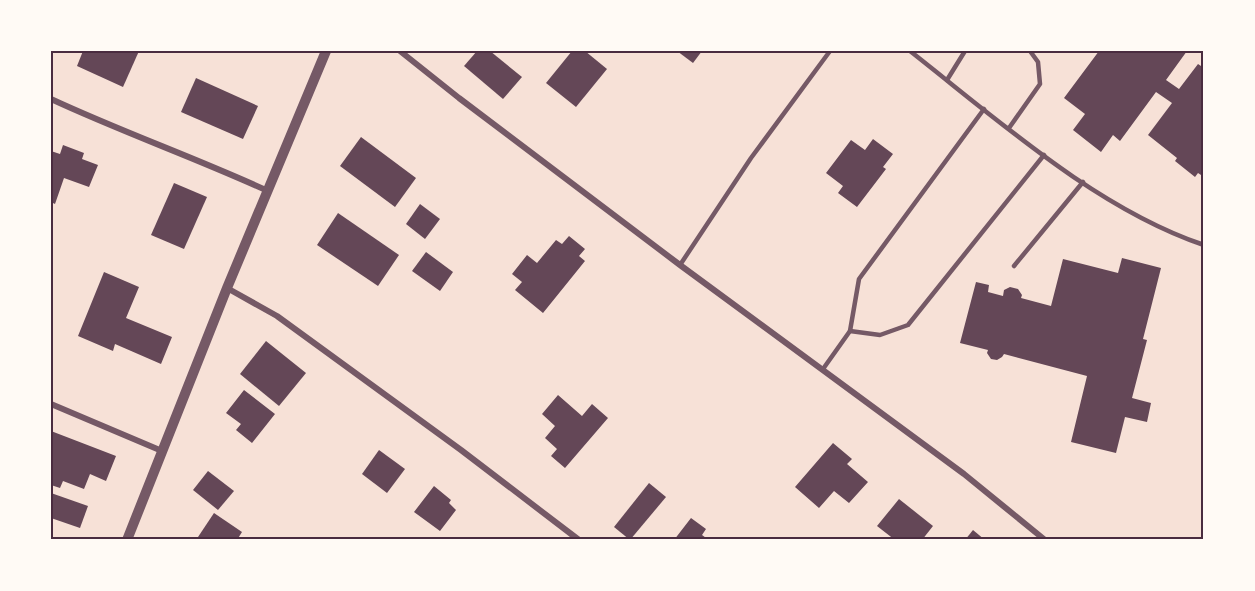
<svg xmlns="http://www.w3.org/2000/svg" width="1255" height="591" font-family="Mulish,sans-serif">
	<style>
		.building { fill: #644757 }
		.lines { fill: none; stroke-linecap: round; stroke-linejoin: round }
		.service { stroke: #755966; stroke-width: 4.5 }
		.minor { stroke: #755966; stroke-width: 6 }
		.tertiary { stroke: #755966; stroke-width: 10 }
		.neatline { fill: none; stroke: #4a2c40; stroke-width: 2 }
	</style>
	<rect width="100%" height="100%" fill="#f7e1d7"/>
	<g class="building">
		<polygon points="83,51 139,51 123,87 77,66"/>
		<polygon points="477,51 490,51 522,77 503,99 464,66"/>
		<polygon points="572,51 585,51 607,69 576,107 546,83"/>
		<polygon points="677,51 702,51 693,63"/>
		<polygon points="1099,51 1187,51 1166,80 1179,89 1198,64 1204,68 1204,177 1198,173 1195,177 1175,161 1177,158 1148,135 1172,103 1156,92 1120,141 1113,135 1101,152 1073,130 1085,114 1064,98"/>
		<polygon points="196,78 258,106 243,139 181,112"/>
		<polygon points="361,137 416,178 395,207 340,166"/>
		<polygon points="873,139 893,154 883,167 886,169 857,207 838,193 843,186 826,173 851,140 865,150"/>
		<polygon points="63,145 84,153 82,159 98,165 89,187 64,178 55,204 51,202 51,151 60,154"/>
		<polygon points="174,183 207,197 184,249 151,235"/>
		<polygon points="420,204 440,219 425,239 406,224"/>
		<polygon points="338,213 399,255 378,286 317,245"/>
		<polygon points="569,236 585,249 579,256 585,261 543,313 515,290 522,282 512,274 527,255 537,263 556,240 562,244"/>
		<polygon points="426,252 453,272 440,291 412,271"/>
		<polygon points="1122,258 1161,268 1143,339 1147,340 1132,398 1151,403 1147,422 1125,417 1116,453 1071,442 1087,376 1004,354 1002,357 997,360 991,359 987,353 988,350 960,343 976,282 989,285 988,292 1003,296 1004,290 1010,287 1018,289 1022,295 1021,298 1051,306 1063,259 1118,273"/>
		<polygon points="104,272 139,287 126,318 172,337 161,364 115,344 113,351 78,336"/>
		<polygon points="266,341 306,373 279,406 240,374"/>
		<polygon points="244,390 275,414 252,443 236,430 241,424 226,413"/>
		<polygon points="558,395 582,416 592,404 608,418 565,468 551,456 557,449 545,438 555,426 542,414"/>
		<polygon points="51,431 116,456 106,481 90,474 84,489 63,481 60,488 51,485"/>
		<polygon points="833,443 852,459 847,464 868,482 849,503 834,491 819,508 795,487"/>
		<polygon points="379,450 405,469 387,493 362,474"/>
		<polygon points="208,471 234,491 218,510 193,490"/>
		<polygon points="649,483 666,497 630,540 614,527"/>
		<polygon points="434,486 451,500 449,503 456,510 440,531 414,512"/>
		<polygon points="51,493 88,506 80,528 51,518"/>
		<polygon points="899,499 933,526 922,540 895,540 877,526"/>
		<polygon points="214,513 242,532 237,540 196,540"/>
		<polygon points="691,518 706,529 702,535 709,540 674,540"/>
		<polygon points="973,530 985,540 965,540"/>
	</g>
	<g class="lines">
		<g class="service">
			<path d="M910,51C998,120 1097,209 1204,245"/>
			<polyline points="947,80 965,51"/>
			<polyline points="1009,128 1040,84 1038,62 1030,51"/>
			<polyline points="680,265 751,158 830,51"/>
			<polyline points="1014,266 1083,182"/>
			<polyline points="850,331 880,335 908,325 1044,155"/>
			<polyline points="823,369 850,331 859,279 984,109"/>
		</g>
		<g class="minor">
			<polyline points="400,51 459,98 680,265 964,474 1045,540"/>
			<path d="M51,99C122,132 196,158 268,191"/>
			<polyline points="227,288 277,316 461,450 579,540"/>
			<polyline points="51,404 162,451"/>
		</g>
		<polyline class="tertiary" points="127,540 227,288 326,51"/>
	</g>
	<rect width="1255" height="591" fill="none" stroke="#fffaf5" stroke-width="105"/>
	<rect x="52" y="52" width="1150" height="486" class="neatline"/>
</svg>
